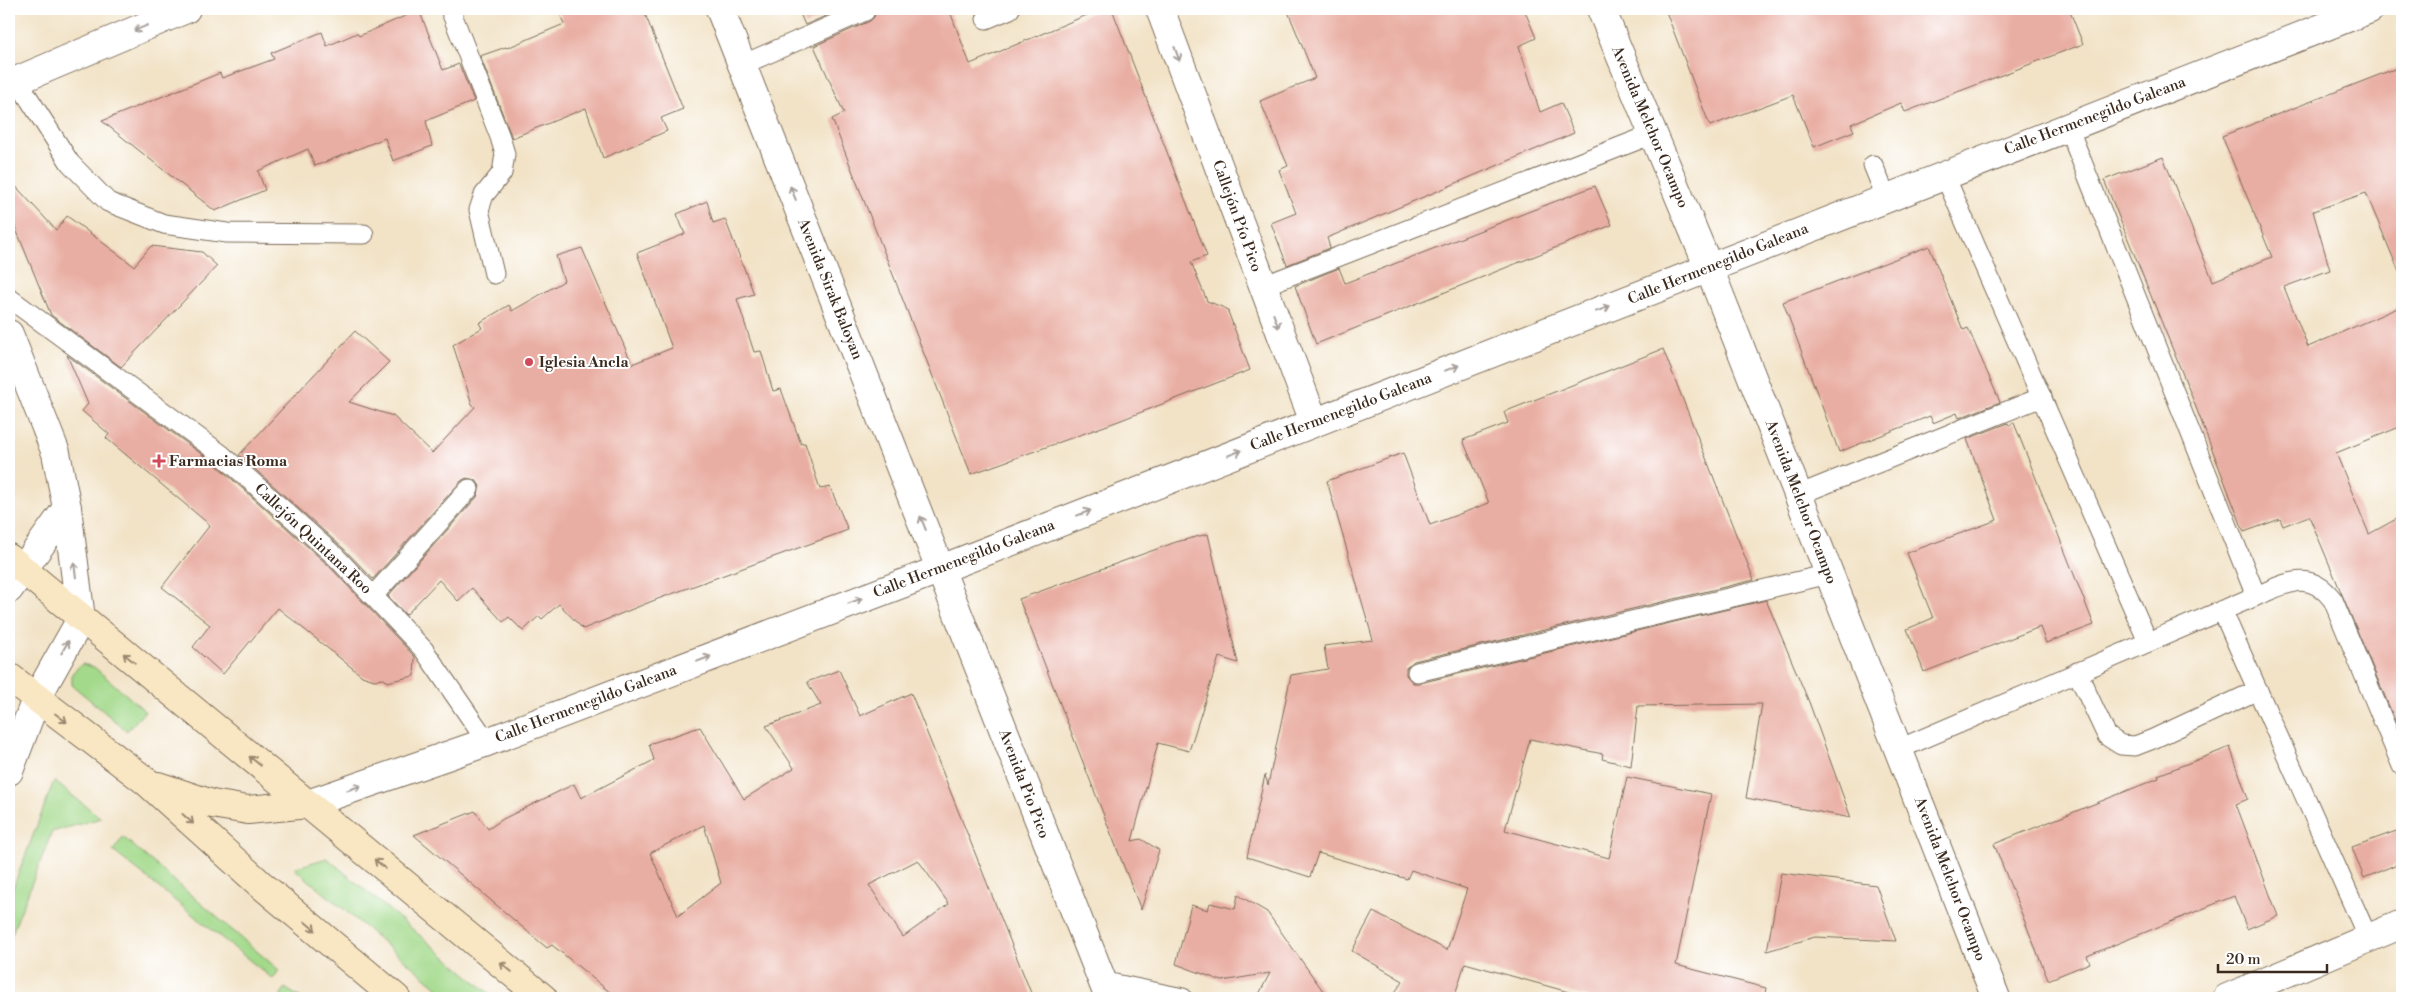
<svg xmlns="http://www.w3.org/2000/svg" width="2411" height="1007" font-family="'Libre Bodoni',serif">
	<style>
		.green { fill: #a2d98a; stroke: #6e8254 }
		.building { fill: #e9aea3; fill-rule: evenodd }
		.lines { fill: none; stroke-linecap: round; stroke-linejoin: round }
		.service-casing { stroke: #7b6b59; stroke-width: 21 }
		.minor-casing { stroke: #7b6b59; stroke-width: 30 }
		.tertiary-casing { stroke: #7b6b59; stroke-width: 30 }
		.secondary-casing { stroke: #7b6b59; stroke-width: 30 }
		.service { stroke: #fff; stroke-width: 19 }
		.minor { stroke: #fff; stroke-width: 28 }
		.tertiary { stroke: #fff; stroke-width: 28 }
		.secondary { stroke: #f9e7c3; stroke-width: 28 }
		.oneway { stroke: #a79f9a }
		.oneway2 { stroke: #9a8870 }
		.poi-dot { fill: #d1495b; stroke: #fff; stroke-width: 2 }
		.labels { text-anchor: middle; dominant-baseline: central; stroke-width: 4; stroke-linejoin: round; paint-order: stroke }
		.street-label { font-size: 15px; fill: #3b2a1e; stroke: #fff }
		.poi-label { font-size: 15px; font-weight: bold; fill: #3b2a1e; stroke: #fff; text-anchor: start }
	</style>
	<rect width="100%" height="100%" fill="#fff"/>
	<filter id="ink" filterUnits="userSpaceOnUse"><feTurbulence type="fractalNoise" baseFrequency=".02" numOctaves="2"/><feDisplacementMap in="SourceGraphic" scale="10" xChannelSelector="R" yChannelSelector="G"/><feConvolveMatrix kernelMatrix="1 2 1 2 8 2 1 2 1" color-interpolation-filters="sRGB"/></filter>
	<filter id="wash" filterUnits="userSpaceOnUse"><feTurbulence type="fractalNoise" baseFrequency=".0096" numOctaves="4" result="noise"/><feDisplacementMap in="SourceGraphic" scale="20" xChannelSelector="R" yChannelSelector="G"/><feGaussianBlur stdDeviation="1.12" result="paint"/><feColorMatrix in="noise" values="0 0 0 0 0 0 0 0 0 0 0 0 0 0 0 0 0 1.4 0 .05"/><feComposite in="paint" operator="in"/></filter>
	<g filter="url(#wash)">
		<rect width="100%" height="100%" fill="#f2e3c7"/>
		<g class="green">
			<polygon points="82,664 94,667 145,711 127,731 72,685 72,673"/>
			<polygon points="54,781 101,818 52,832 9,941 9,898"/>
			<polygon points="123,837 279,970 273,979 113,851"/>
			<polygon points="327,858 495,998 450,998 294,868"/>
			<polygon points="285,988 301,998 279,998"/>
		</g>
		<g id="blocks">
			<g class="building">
				<polygon points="558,9 643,9 683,109 661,118 667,131 603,158 586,108 512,138 480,56 506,47 507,48 564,24"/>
				<polygon points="798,9 842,9 805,25"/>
				<polygon points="876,9 949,9 970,64 1101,9 1112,9 1207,256 1191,262 1207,301 1227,309 1250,370 1116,422 971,474 832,119 844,113 814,46 870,21 874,17"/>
				<polygon points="1287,9 1524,9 1536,38 1519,46 1540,112 1561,103 1574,133 1327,238 1330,248 1287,265 1271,223 1296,213 1279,170 1288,166 1260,101 1315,78"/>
				<polygon points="1665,9 2069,9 2083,44 1905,112 1901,103 1851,124 1854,131 1814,147 1793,95 1710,126"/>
				<polygon points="419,10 443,70 459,64 474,101 426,121 432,146 393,161 385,138 315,166 308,149 258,171 265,190 215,211 102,121 220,73 222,78 274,59 271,53 322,32 327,46 357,33 359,36"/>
				<polygon points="2402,66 2402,279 2366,193 2313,211 2330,270 2284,287 2308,347 2402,306 2402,426 2336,453 2369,534 2402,516 2402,737 2309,516 2283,526 2280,519 2244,532 2190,392 2104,180 2163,157 2213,281 2272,257 2222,136"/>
				<polygon points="9,179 56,230 67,216 134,266 151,246 202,252 217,266 121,367 51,315 9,212"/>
				<polygon points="1595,186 1612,225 1316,344 1295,286 1339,268 1345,283"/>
				<polygon points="707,201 713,223 725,219 754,294 737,299 754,352 761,351 773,391 781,389 801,444 805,443 820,489 830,487 848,530 655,600 583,629 559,604 542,619 539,616 523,631 509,617 503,622 472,588 458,601 439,580 406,615 388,596 477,497 480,486 476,480 466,478 461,481 373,579 344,549 239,455 355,331 389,362 349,402 393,416 432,453 475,407 472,404 453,345 482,328 479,323 509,305 512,311 564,281 556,256 582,248 632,364 672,348 637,253 685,234 677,214"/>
				<polygon points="1929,246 1963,330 1968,328 2000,402 1959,418 1957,413 1933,423 1930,416 1839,452 1783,302"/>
				<polygon points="1663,349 1754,580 1414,661 1406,668 1406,675 1413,683 1420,683 1766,600 1809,702 1851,818 1746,798 1762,704 1638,706 1631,766 1602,759 1603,754 1530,739 1505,830 1609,858 1627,777 1711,794 1676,965 1766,988 1764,998 1590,998 1465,963 1454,998 1391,998 1403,981 1352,951 1373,912 1447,950 1467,889 1411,870 1407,879 1318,853 1310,877 1247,857 1265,775 1268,785 1291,675 1328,669 1324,646 1373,640 1327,481 1403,453 1430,525 1489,503 1463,440 1508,423 1504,412"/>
				<polygon points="67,355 215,464 328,565 415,657 414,676 387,682 384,679 374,680 362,676 278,608 223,674 193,647 210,625 162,587 210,525 106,438 109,434 82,411 88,404"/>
				<polygon points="2008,423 2009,425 2014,423 2094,625 2046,643 2040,627 1924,672 1907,629 1933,618 1907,553 1997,520 1967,439"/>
				<polygon points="1208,534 1238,663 1219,657 1189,751 1158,743 1132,841 1141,839 1159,850 1141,910 1019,599 1176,542"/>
				<path d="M839,670L860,716L911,693L1033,998H617L552,945L547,948L414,835L475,811L488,829L503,819L574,784L581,798L654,760L649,744L700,727L744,799L794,768L766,726L821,705L807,682ZM704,825L721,883L678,916L650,853ZM918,860L949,904L903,937L869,885Z"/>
				<polygon points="2230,747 2248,799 2236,804 2278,916 2247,929 2234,896 2087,956 2090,963 2048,980 1994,844 2159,778 2158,775"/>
				<polygon points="2402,829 2402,862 2364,878 2352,847"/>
				<polygon points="1781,873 1876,885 1896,941 1815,937 1767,951"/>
				<polygon points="1238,895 1267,912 1328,998 1257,998 1270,973 1222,981 1176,964 1191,905 1208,910 1210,903 1235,909"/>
			</g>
		</g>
	</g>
	<g filter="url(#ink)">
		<use href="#blocks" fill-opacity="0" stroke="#7b6b59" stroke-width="1"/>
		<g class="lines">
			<defs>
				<g id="service">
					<polyline points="450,9 500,137 505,154 502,173 484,195 479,210 494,274"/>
					<polyline points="986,19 1010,9"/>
					<polyline points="742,65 865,11"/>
					<polyline points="17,80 70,163 108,202 164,224 227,233 364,234"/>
					<polyline points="2068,127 2256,596"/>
					<polyline points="1873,165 1886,197"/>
					<polyline points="1945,176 2148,642"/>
					<polyline points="1263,286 1653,134"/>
					<polyline points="9,298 222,455 336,557 424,650 487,742"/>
					<polyline points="1798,495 2042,397"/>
					<polyline points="373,596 469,489"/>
					<polyline points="2222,610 2368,938"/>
					<polyline points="1417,672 1829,574"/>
					<polyline points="2077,672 2107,736 2121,745 2135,746 2153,739 2258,690"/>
					<path d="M1899,749L2256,596C2286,584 2309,568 2333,600L2402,766"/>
					<polyline points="1101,981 1183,998"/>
				</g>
				<polyline id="minor" points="1160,9 1314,422"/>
				<g id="tertiary">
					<polyline points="720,9 1109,998"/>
					<polyline points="1601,9 1709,268 1996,998"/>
					<polyline points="9,84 186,9"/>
					<polyline points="9,334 56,453 67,508 81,619 36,699 9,771"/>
					<polyline points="9,589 67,508"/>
					<polyline points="308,804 487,742 941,569 2370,9"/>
					<polyline points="2227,998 2402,924"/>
				</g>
				<g id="secondary">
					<polyline points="9,558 543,998"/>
					<polyline points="9,677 147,782 259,883 396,998"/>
					<polyline points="158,786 212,804 248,810 308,804"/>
				</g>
			</defs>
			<use href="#service" class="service-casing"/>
			<use href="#minor" class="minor-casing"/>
			<use href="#tertiary" class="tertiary-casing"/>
			<use href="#secondary" class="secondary-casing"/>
			<use href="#service" class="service"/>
			<use href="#minor" class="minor"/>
			<use href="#tertiary" class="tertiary"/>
			<use href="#secondary" class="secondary"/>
		</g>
		<defs><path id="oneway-shaft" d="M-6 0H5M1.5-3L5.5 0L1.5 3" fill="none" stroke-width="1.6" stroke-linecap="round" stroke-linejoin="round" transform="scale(1.25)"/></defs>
		<g class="oneway">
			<use href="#oneway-shaft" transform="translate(141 28) rotate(157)"/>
			<use href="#oneway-shaft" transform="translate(1177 54) rotate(70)"/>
			<use href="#oneway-shaft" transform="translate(793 193) rotate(-112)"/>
			<use href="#oneway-shaft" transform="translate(1603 309) rotate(-21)"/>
			<use href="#oneway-shaft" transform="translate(1276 321) rotate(70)"/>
			<use href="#oneway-shaft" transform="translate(1452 368) rotate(-21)"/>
			<use href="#oneway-shaft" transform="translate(1235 453) rotate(-21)"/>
			<use href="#oneway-shaft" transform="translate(1084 513) rotate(-21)"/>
			<use href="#oneway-shaft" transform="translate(923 523) rotate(-112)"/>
			<use href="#oneway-shaft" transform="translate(75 570) rotate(-97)"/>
			<use href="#oneway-shaft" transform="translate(855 601) rotate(-21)"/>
			<use href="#oneway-shaft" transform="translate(65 647) rotate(-61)"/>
			<use href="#oneway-shaft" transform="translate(704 659) rotate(-21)"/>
			<use href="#oneway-shaft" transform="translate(354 788) rotate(-19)"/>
		</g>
		<g class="oneway2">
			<use href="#oneway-shaft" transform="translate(129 658) rotate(-141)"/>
			<use href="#oneway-shaft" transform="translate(61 718) rotate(37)"/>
			<use href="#oneway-shaft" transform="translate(255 761) rotate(-141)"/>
			<use href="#oneway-shaft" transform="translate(188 819) rotate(42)"/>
			<use href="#oneway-shaft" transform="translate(380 864) rotate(-140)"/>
			<use href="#oneway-shaft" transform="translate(310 926) rotate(40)"/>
			<use href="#oneway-shaft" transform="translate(506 967) rotate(-140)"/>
		</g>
	</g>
	<g class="poi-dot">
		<circle cx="529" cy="362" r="5"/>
		<path d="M156.5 453.5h5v5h5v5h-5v5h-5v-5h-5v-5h5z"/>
	</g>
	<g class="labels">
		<g class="street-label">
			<text transform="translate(2095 116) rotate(-21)">Calle Hermenegildo Galeana</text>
			<text transform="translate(1650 127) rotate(67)">Avenida Melchor Ocampo</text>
			<text transform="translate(1237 216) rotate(70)">Callejón Pío Pico</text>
			<text transform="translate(1718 264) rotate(-22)">Calle Hermenegildo Galeana</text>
			<text transform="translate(830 289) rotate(68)">Avenida Sirak Baloyan</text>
			<text transform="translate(1341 412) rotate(-21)">Calle Hermenegildo Galeana</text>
			<text transform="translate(1801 502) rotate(69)">Avenida Melchor Ocampo</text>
			<text transform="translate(313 539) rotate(43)">Callejón Quintana Roo</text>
			<text transform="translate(964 559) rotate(-21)">Calle Hermenegildo Galeana</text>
			<text transform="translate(586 704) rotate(-21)">Calle Hermenegildo Galeana</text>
			<text transform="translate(1024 784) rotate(69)">Avenida Pio Pico</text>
			<text transform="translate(1950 879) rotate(69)">Avenida Melchor Ocampo</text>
		</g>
		<g class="poi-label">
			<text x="539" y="362">Iglesia Ancla</text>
			<text x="169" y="461">Farmacias Roma</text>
		</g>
	</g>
	<rect width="2411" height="1007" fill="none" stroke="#fff" stroke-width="30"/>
	<path d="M2218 964v8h109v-8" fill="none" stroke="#3b2a1e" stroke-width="2.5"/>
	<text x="2226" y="964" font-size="15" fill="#3b2a1e" stroke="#ffffff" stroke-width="4" paint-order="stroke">20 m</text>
</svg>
